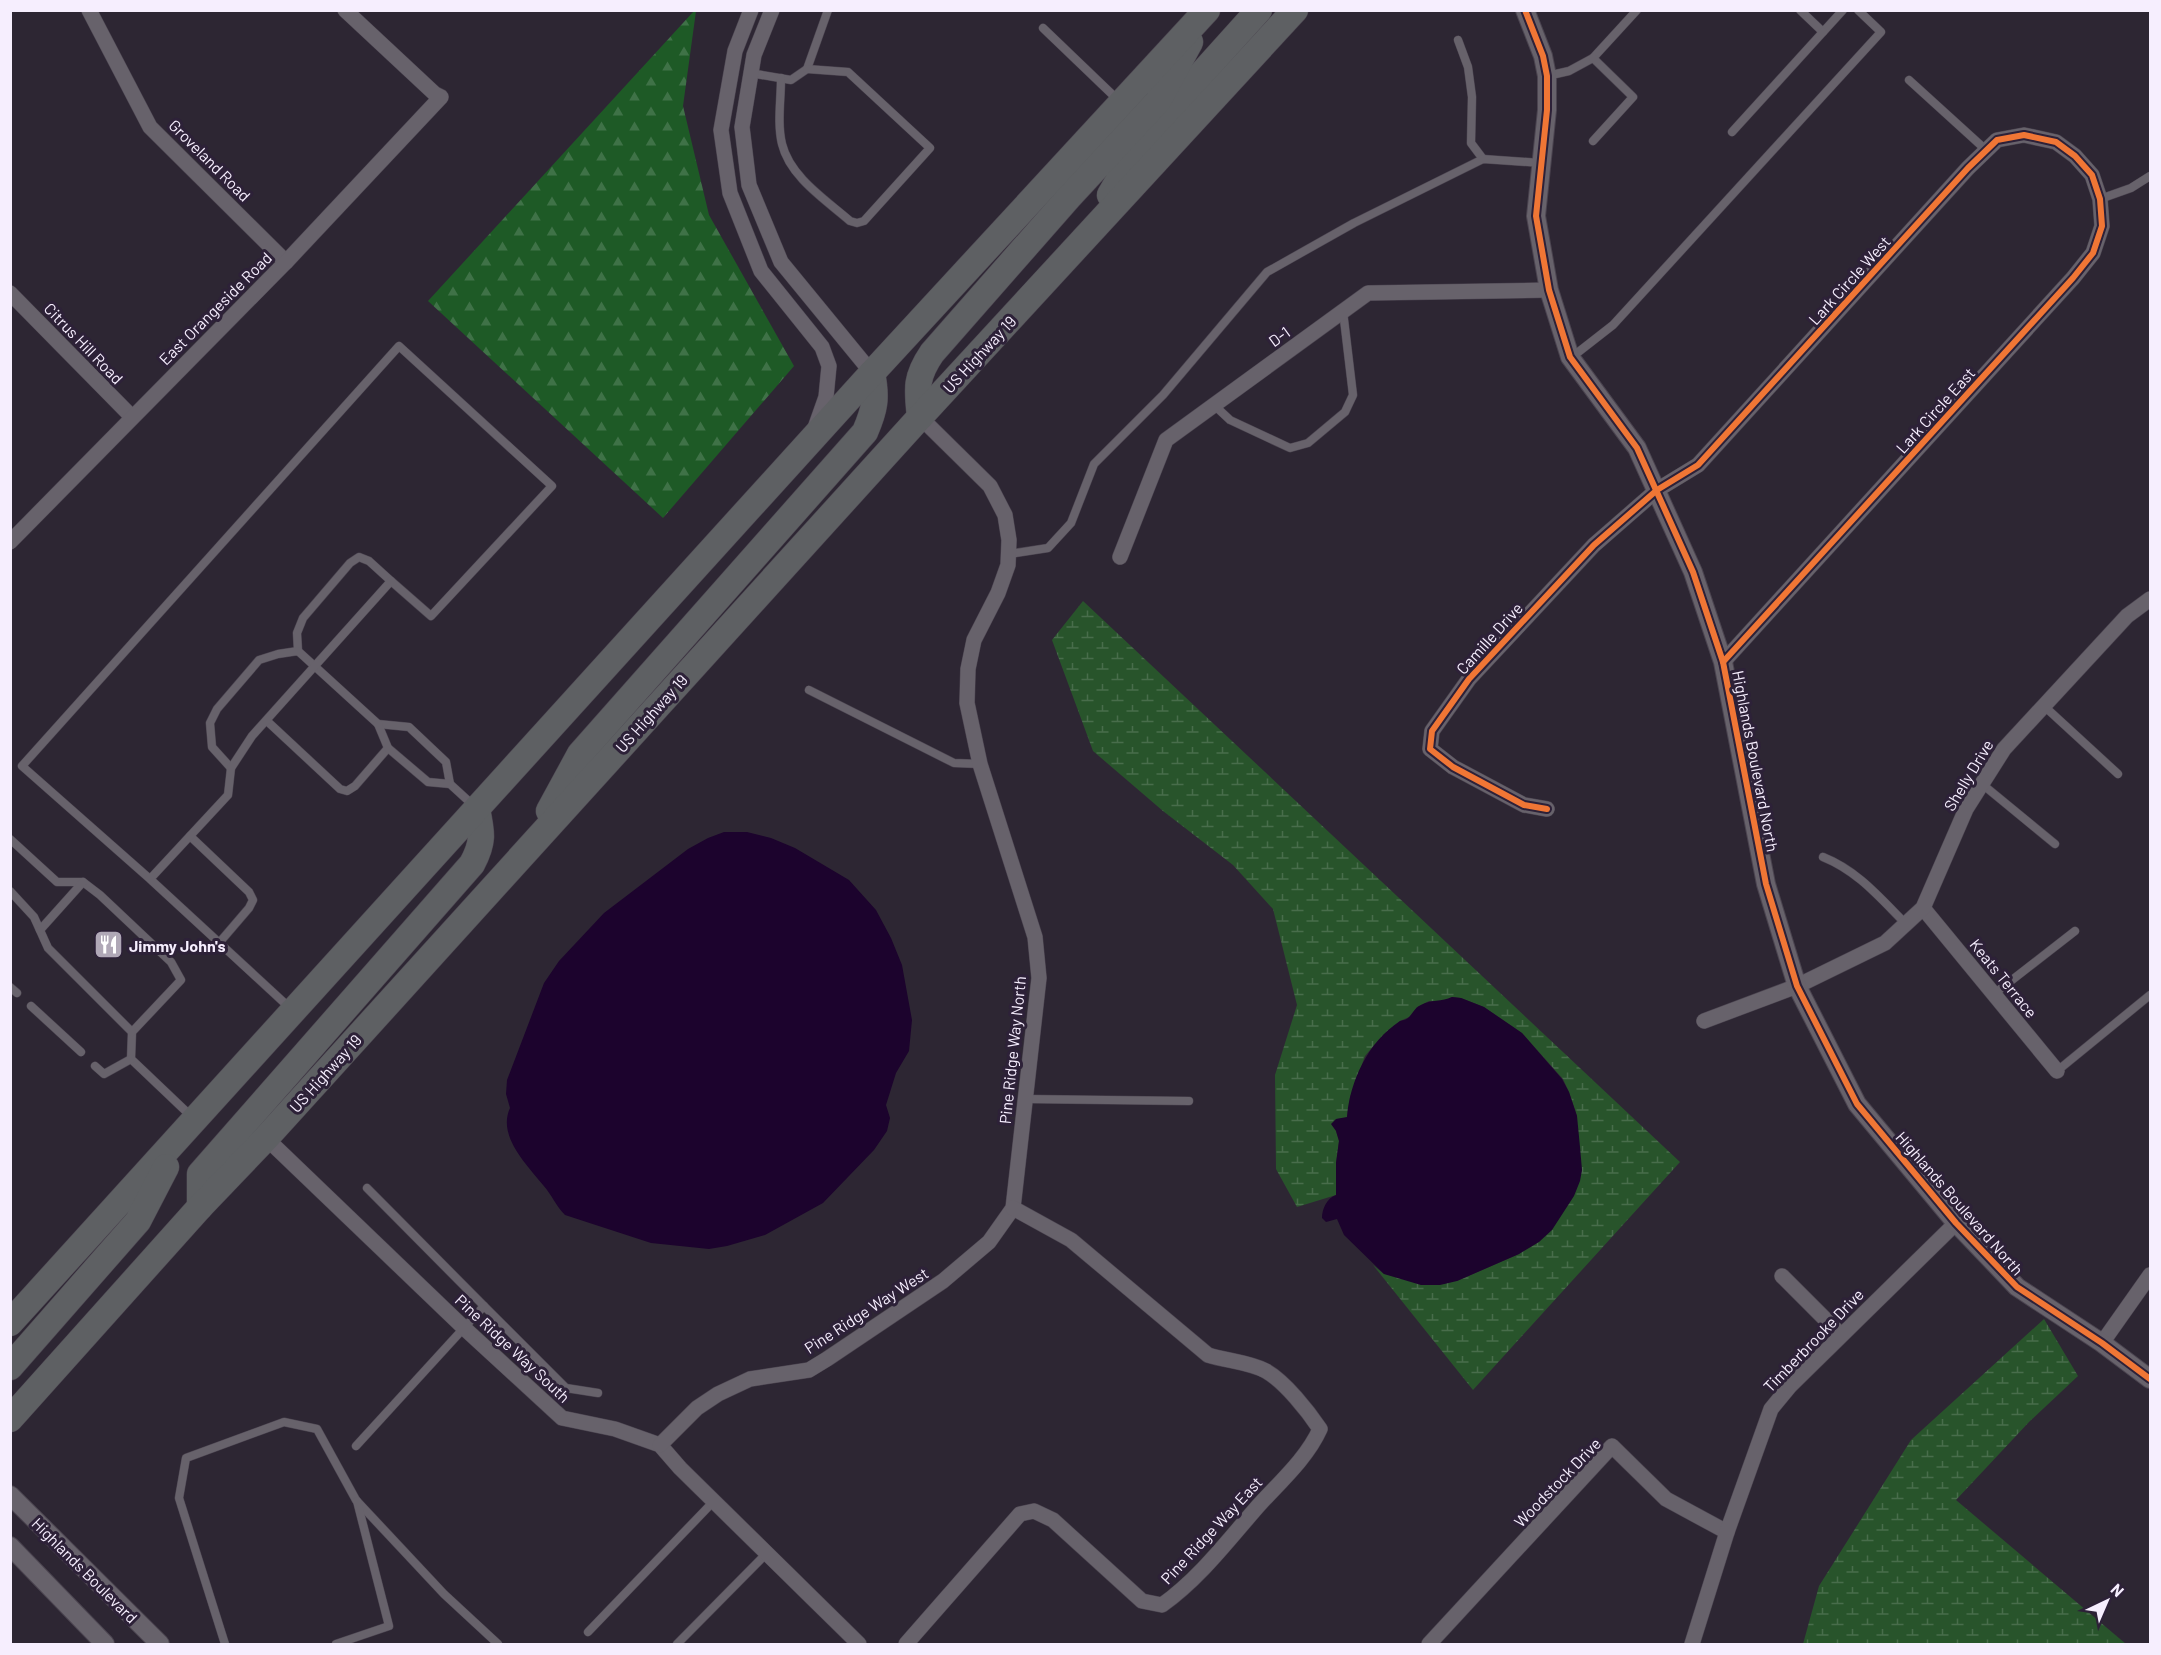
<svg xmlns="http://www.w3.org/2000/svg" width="2161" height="1655" font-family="Barlow,sans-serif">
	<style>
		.forest { fill: url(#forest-firs) }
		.wetland { fill: url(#wetland-marsh) }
		.water { fill: #1c032d }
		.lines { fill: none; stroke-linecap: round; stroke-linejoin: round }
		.service-casing { stroke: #4b4450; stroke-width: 9 }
		.minor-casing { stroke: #4b4450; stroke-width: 16 }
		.tertiary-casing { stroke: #4b4450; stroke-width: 20 }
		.trunk-casing { stroke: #4b4450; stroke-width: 27 }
		.service { stroke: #67626b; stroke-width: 8 }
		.minor { stroke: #67626b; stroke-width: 15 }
		.tertiary { stroke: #67626b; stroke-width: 18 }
		.trunk { stroke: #5e6063; stroke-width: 26 }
		.cycleway-casing { stroke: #2d2138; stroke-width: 10 }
		.cycleway { stroke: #f07635; stroke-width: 6 }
		.labels { text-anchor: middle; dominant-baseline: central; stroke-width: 6; stroke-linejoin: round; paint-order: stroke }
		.street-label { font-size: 16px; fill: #f6eefe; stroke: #2d2138 }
		.poi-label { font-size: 16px; font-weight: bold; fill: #f6eefe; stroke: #2d2138; text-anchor: start }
	</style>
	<defs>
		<pattern id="forest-firs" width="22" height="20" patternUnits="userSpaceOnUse" patternTransform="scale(1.5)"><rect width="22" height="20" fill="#1e5a26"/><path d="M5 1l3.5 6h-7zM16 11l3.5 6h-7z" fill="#3f7247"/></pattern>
		<pattern id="wetland-marsh" width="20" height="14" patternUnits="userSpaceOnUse" patternTransform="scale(1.5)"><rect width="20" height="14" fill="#28542b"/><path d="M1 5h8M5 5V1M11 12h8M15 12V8" fill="none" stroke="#486d4b"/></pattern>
	</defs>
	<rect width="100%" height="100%" fill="#2d2633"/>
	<polygon class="forest" points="694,11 696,11 683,106 709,215 794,366 663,518 428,301"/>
	<g class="wetland">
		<polygon points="1083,601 1680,1162 1473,1390 1373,1265 1384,1274 1457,1281 1519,1254 1577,1116 1569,1092 1563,1079 1522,1033 1484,1007 1461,998 1452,997 1444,1001 1429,1001 1417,1007 1409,1017 1400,1021 1375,1044 1365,1056 1350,1097 1347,1118 1336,1119 1336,1131 1339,1141 1336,1163 1336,1195 1297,1207 1276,1169 1275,1075 1297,1005 1273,909 1233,865 1163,811 1093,751 1052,640"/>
		<polygon points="2044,1319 2078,1376 2029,1422 1956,1500 2126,1644 1803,1644 1819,1586 1911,1440"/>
	</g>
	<g class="water">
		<path d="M724,832H747L771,838L795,848L849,880L876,910L891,938L902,965L912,1020L909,1051L896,1073L886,1105L890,1118L887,1131L874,1150L823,1203L765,1235L727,1246L709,1249L651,1243L565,1215C556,1206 552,1195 543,1185C527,1165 497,1136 510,1108L506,1094L507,1080L544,983L559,961L604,913L688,849L708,838Z"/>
		<path d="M1452,997L1461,998L1484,1007L1522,1033L1562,1079L1569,1092L1577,1116L1580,1147L1582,1170L1580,1181L1574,1196L1552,1230L1539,1242L1519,1254L1457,1281L1440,1285H1421L1384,1274L1344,1235L1337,1219L1326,1222L1322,1218C1322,1209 1327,1198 1336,1195V1163L1339,1141L1336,1131L1331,1124L1336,1119L1347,1117C1350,1081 1368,1042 1400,1021C1402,1020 1406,1020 1408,1018C1413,1014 1414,1008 1421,1005C1431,999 1442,1002 1452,997Z"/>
	</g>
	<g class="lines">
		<defs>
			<g id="service">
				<polyline points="1800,10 1823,32 1843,10"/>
				<polyline points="1043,28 1118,100"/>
				<polyline points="1458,40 1468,67 1472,97 1471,143 1483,159"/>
				<polyline points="750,73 791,80 807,69 828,10"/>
				<polyline points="1547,76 1569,71 1593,58 1637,10"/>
				<path d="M781,78C781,100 777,123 782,144C790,177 826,200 850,221L857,223L864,221L930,148L848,72L807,69"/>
				<polyline points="1909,80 1986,150"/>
				<polyline points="1732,132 1823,32"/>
				<polyline points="1593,141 1633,97 1593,58"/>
				<polyline points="2100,199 2131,188 2150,176"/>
				<polyline points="1572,357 1613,325 1881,32 1858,10"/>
				<polyline points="1214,405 1230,420 1290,448 1308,443 1345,412 1353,395 1343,311"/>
				<polyline points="1009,554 1048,548 1071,523 1094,464 1163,395 1267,272 1354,223 1483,159 1541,163"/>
				<polyline points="298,651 297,633 303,618 350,563 359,557 369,561 391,581"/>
				<polyline points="809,690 954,763 980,764"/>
				<polyline points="2044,706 2118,774"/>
				<polyline points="267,721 340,789 347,791 355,786 388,748"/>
				<polyline points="378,724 409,727 446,762 450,784"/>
				<polyline points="231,768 212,747 210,723 217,709 259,660 278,654 298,651 378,724 388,748 428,782 450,784 474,806"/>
				<polyline points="1982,784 2055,844"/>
				<polyline points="190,836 249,892 253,900 249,908 219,943"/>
				<polyline points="10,839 57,882 83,882 100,895 171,962 181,980 132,1032 131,1059 193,1118"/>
				<path d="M1823,857C1858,871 1880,898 1906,924"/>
				<polyline points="150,879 22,766 399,346 552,486 431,616 391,581 252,736 231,768 228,795 150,879 291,1009"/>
				<polyline points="10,891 34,917 48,948 132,1032"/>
				<polyline points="40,930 83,882"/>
				<polyline points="10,987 17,993"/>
				<polyline points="1994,994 2075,931"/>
				<polyline points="31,1006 81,1052"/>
				<polyline points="95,1066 104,1074 131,1059"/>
				<polyline points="2057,1071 2150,995"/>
				<polyline points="1025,1099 1189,1101"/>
				<polyline points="367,1188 484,1306"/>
				<polyline points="356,1446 484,1306 566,1388 598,1393"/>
				<polyline points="588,1632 714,1501"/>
				<polyline points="225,1644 179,1498 186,1458 284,1422 317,1429 356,1500 444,1594 498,1644"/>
				<polyline points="336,1644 389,1626 357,1501"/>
				<polyline points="677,1644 767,1553"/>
			</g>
			<g id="minor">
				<polyline points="89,10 150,127 286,262"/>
				<polyline points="751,10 735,51 721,130 730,193 761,271 822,347 829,366 826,397 815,428"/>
				<polyline points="772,10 754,55 742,127 749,185 781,262 872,373"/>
				<polyline points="10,293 132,417"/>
				<polyline points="10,542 286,262 441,97 435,94 345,10"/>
				<polyline points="1120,557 1166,440 1368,293 1549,290"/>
				<polyline points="1547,809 1524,805 1453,767 1430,749 1432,731 1469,679 1594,545 1657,490 1698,465 1968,168 1997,140 2024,135 2056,142 2075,156 2092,175 2100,199 2102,226 2093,253 2073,278 1723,662"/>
				<polyline points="1923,908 2057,1071"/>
				<polyline points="1704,1021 1797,986 1885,943 1923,908 1966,809 2004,749 2127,616 2150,599"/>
				<polyline points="266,1138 463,1327 562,1418 615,1429 660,1445 680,1468 859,1644"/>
				<polyline points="1782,1276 1841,1335"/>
				<polyline points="2102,1343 2150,1275"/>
				<polyline points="660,1445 697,1408 718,1394 750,1379 809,1370 827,1359 943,1281 989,1242 1013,1208 1039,978 1035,937 980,764 967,703 968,669 974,640 998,593 1008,565 1009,540 1005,515 990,486 920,417"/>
				<path d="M906,1644L1020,1514L1034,1511L1053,1520L1142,1601L1162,1605C1200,1578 1229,1539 1259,1505C1280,1482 1307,1458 1320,1429C1308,1411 1285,1382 1266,1371C1249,1362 1227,1361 1208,1355L1071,1240L1013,1208"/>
				<polyline points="1429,1644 1612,1446 1666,1499 1727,1532"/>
				<polyline points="1692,1644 1727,1532 1771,1409 1790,1386 1956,1223"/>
			</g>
			<g id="tertiary">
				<polyline points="1525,10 1543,56 1547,76 1547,110 1536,216 1549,290 1570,357 1637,448 1693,572 1723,662 1766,884 1797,986 1857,1104 1956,1223 2017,1287 2102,1343 2150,1379"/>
				<polyline points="10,1495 160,1644"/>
				<polyline points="10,1546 105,1644"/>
			</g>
			<g id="trunk">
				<polyline points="1110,195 1141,141 1259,10"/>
				<path d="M920,417C917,389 915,378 932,353L1069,197L1158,101L1190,42"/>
				<path d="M549,811L580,754L865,432C875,409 877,398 872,373"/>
				<path d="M200,1207V1174L472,864C484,842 482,833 477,809"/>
				<polyline points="10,1323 872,373 1207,10"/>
				<polyline points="10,1367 138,1221 166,1167"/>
				<polyline points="10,1419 200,1207 266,1138 920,417 1295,10"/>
			</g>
		</defs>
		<use href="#service" class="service-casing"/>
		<use href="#minor" class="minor-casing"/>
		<use href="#tertiary" class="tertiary-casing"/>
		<use href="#trunk" class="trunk-casing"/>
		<use href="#service" class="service"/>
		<use href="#minor" class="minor"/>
		<use href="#tertiary" class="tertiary"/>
		<use href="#trunk" class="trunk"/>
		<defs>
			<g id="cycleway">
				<polyline points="1525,10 1543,56 1547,76 1547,110 1536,216 1549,290 1570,357 1637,448 1693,572 1723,662 1766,884 1797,986 1857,1104 1956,1223 2017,1287 2102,1343 2150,1379"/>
				<polyline points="1547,809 1524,805 1453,767 1430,749 1432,731 1469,679 1594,545 1657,490 1698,465 1968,168 1997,140 2024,135 2056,142 2075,156 2092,175 2100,199 2102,226 2093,253 2073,278 1723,662"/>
			</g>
		</defs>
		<use href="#cycleway" class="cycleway-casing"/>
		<use href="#cycleway" class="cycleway"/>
	</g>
	<defs>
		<symbol id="restaurant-square" viewBox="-11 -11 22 22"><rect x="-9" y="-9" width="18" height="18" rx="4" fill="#b0a8b7" stroke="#2d2138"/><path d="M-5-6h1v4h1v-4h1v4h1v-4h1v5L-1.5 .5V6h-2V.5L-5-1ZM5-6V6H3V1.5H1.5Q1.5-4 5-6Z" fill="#fff"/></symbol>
	</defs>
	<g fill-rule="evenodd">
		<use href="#restaurant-square" x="92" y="928" width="33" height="33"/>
	</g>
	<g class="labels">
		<g class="street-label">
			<text transform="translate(210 160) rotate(45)">Groveland Road</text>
			<text transform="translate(1849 280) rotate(-48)">Lark Circle West</text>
			<text transform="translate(215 308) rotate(-45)">East Orangeside Road</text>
			<text transform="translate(1279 336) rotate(-36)">D-1</text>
			<text transform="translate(84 343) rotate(46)">Citrus Hill Road</text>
			<text transform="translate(979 354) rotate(-47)">US Highway 19</text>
			<text transform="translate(1935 410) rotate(-48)">Lark Circle East</text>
			<text transform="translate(1489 638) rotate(-48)">Camille Drive</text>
			<text transform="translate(651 713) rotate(-48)">US Highway 19</text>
			<text transform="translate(1756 761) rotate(79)">Highlands Boulevard North</text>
			<text transform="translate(1968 775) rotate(-59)">Shelly Drive</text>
			<text transform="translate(2004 978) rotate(51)">Keats Terrace</text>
			<text transform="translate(1012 1050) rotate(-84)">Pine Ridge Way North</text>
			<text transform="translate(325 1073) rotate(-48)">US Highway 19</text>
			<text transform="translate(1960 1203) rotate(49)">Highlands Boulevard North</text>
			<text transform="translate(866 1310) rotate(-33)">Pine Ridge Way West</text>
			<text transform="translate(1813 1340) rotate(-46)">Timberbrooke Drive</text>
			<text transform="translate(513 1348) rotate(43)">Pine Ridge Way South</text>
			<text transform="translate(1557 1482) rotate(-46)">Woodstock Drive</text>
			<text transform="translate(1211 1530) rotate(-47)">Pine Ridge Way East</text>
			<text transform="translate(85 1570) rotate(45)">Highlands Boulevard</text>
		</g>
		<g class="poi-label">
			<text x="129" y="945">Jimmy John's</text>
		</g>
	</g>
	<rect width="2161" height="1655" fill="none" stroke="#f6eefe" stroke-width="24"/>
	<g transform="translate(2107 1601) rotate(44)" stroke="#2d2138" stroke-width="4.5" paint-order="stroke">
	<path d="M0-4.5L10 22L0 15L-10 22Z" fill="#f6eefe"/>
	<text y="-9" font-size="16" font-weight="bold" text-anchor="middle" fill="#f6eefe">N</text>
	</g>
</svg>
